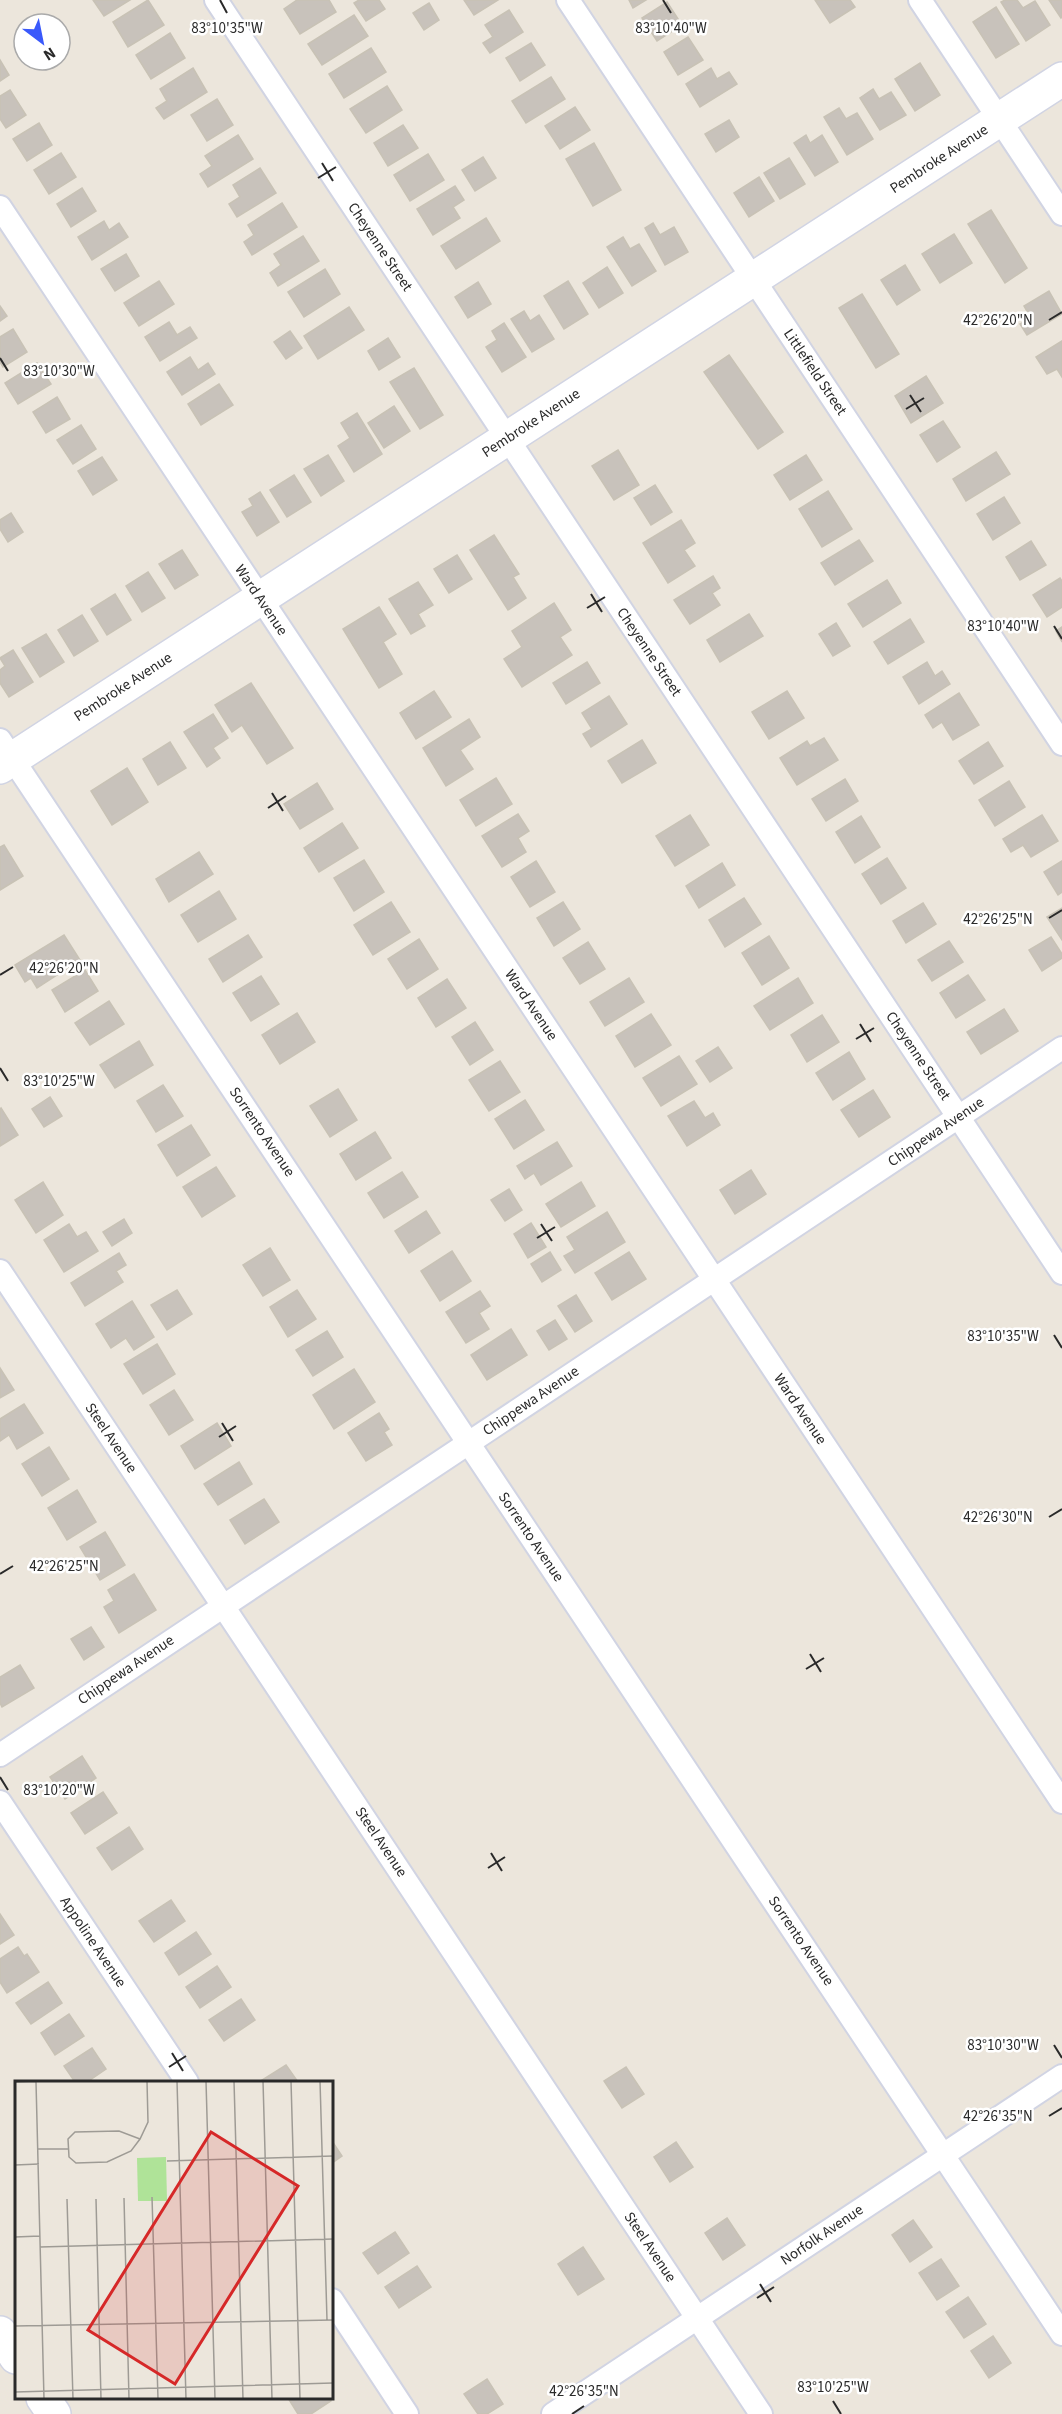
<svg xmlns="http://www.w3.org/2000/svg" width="1062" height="2414" font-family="'Source Sans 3',sans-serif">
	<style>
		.building { fill: #c8c2bb; stroke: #c8c2b5; stroke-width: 1.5 }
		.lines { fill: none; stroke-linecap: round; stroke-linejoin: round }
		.street-casing { stroke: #d1d4e3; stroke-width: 26 }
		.secondary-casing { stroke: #d1d4e3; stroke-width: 36 }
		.street { stroke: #fff; stroke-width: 22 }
		.secondary { stroke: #fff; stroke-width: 33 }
		.ticks { fill: none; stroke: #2a2a2a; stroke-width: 2 }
		.labels { text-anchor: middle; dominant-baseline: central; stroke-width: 5; stroke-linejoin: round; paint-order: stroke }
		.street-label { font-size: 15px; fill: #2a2a2a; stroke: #fff }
		.inset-road { fill: none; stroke: #9e9b95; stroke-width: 1.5 }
		.view { fill: #d62828; fill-opacity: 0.15; stroke: #d62828; stroke-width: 3 }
		.inset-edge { fill: none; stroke: #2a2a2a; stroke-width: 3 }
		.ticks-label { font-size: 15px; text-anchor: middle; fill: #2a2a2a; stroke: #fff; stroke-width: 5; stroke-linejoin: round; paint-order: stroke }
	</style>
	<rect width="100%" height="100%" fill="#ece6dc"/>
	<g class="building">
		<polygon points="93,0 130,0 104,16"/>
		<polygon points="148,0 164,25 128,47 113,22"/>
		<polygon points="297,0 329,0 336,12 300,34 284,9"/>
		<polygon points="359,0 379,0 385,9 366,21 354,3"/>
		<polygon points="464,0 498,0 474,15"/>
		<polygon points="629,0 646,0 633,8"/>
		<polygon points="815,0 850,0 855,7 830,23"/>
		<polygon points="1005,0 1017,0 1023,8 1035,1 1050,25 1026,41 1001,2"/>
		<polygon points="1049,0 1062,0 1062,17 1061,18"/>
		<polygon points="667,2 682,25 657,41 642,18"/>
		<polygon points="429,3 439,20 424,30 413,13"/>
		<polygon points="996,7 1019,44 996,58 973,22"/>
		<polygon points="509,10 523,32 490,53 483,43 493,37 485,25"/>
		<polygon points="354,15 368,36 322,65 308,44"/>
		<polygon points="170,33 185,58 151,79 136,55"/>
		<polygon points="688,37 703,60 678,75 664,52"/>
		<polygon points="531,43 545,65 520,81 506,58"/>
		<polygon points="371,48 386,72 344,98 329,74"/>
		<polygon points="0,60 9,75 0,81"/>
		<polygon points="920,63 940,95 915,111 895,79"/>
		<polygon points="193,68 207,92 164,119 156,108 167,101 160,89"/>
		<polygon points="711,68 717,79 729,72 737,84 700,107 686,84"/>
		<polygon points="551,77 565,99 526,123 512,101"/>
		<polygon points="387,86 402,110 366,133 350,109"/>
		<polygon points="873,89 879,99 891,92 906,115 880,130 860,98"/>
		<polygon points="10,90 26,115 6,128 0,119 0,96"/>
		<polygon points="217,99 233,125 207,141 191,115"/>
		<polygon points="575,107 590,130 560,149 545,126"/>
		<polygon points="839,108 846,119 857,113 873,139 847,155 824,117"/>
		<polygon points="729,120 739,137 716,152 705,134"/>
		<polygon points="39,123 52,145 27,161 13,139"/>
		<polygon points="403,125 418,148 388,166 374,143"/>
		<polygon points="238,135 253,159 208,187 200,174 212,166 205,156"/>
		<polygon points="806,135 810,143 822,135 838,162 815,176 794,143"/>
		<polygon points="594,143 621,190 593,206 566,159"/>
		<polygon points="61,153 76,177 49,194 34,170"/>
		<polygon points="428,154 444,180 410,201 394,175"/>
		<polygon points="483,157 496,178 475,191 462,170"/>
		<polygon points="789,158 805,184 780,199 764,173"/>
		<polygon points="260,168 276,193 237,217 229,204 240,197 233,185"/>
		<polygon points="759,177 774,201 749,217 734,193"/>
		<polygon points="455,186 464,200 453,207 460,218 433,235 417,209"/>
		<polygon points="82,188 96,211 71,227 57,204"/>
		<polygon points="282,203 297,227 252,255 244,242 254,235 248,225"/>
		<polygon points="991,210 1027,268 1005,283 968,224"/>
		<polygon points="486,218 500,241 456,269 441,246"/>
		<polygon points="104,221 109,230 119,223 128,237 92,260 78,237"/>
		<polygon points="653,223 660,235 674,227 688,252 665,265 645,228"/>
		<polygon points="954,234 972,263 940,283 922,254"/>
		<polygon points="303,236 319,261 278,286 270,273 281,265 274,254"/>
		<polygon points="623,237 630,249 639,244 656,271 632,286 607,247"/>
		<polygon points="126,254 139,276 115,291 101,269"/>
		<polygon points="905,265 920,290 897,305 881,280"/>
		<polygon points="607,267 623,293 599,308 583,283"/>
		<polygon points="325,269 340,294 304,317 288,292"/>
		<polygon points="159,281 174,304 139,326 124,303"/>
		<polygon points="568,281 588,314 564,329 544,296"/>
		<polygon points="478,282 491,304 468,318 455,297"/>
		<polygon points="1049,291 1062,314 1027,335 1020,324 1031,318 1024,306"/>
		<polygon points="862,294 899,354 876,368 839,308"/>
		<polygon points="0,306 7,316 0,321"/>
		<polygon points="349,307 364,330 318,359 304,336"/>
		<polygon points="524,311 530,321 539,315 554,339 532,352 511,319"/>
		<polygon points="169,322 177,335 190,327 197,338 160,361 145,337"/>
		<polygon points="504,323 526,357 502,372 486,347 497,340 492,331"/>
		<polygon points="13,329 27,352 3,367 0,362 0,337"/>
		<polygon points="290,331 302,348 286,359 274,342"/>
		<polygon points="388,338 400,357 379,370 368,351"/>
		<polygon points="1062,341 1062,377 1057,369 1047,374 1036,357"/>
		<polygon points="729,355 783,432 758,449 704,372"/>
		<polygon points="190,357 198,370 208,363 215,374 182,395 167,372"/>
		<polygon points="37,363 51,384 18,404 5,383"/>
		<polygon points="414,368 443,415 420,429 390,382"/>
		<polygon points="926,376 943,403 911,423 895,396"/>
		<polygon points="219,384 233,405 201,425 188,404"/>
		<polygon points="57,397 70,419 46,433 33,412"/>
		<polygon points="394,406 410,431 384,448 368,423"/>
		<polygon points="357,413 382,454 354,472 338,446 350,438 341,423"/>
		<polygon points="943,421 960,447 937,462 920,435"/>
		<polygon points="81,425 96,449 73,464 57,440"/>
		<polygon points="618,450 639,485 614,500 592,466"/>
		<polygon points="996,452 1010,474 966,501 953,479"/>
		<polygon points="328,455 344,481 321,496 304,469"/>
		<polygon points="806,455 822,480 790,500 774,475"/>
		<polygon points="102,457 117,480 93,495 78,471"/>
		<polygon points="294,475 311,502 287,517 270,490"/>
		<polygon points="655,485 672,512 651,525 634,498"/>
		<polygon points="828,491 852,529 822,547 799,509"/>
		<polygon points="260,492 279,522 257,536 242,512 253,506 249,499"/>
		<polygon points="1004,497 1020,523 993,540 977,514"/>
		<polygon points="11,513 23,532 8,542 0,529 0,520"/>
		<polygon points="681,520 695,543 684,550 695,566 668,583 643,543"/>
		<polygon points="494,535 519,574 513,577 526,598 508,610 470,550"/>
		<polygon points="859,540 873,561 835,585 821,563"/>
		<polygon points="1031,541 1046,565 1020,580 1006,557"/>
		<polygon points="182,550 198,575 175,589 159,564"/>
		<polygon points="457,555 472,579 449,593 434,569"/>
		<polygon points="148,572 165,598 142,612 126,586"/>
		<polygon points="713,576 720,588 712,593 720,605 690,624 674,600"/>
		<polygon points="1060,578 1062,581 1062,607 1047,617 1033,595"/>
		<polygon points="887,580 901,603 863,627 848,604"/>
		<polygon points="418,582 433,605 418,614 425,626 411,634 389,599"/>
		<polygon points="115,594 131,620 107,635 91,609"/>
		<polygon points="554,603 571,630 560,637 572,655 522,687 504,659 522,647 512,631"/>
		<polygon points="379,607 396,634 383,642 402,674 379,688 343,629"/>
		<polygon points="749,614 763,636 720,662 707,640"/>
		<polygon points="82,615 98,641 74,656 58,630"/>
		<polygon points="910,619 924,642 888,664 874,642"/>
		<polygon points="836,623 850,646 833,656 819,634"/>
		<polygon points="1062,627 1062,642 1056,631"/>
		<polygon points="46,634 64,662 40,677 22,648"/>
		<polygon points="13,650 33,682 9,697 0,683 0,670 5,666 0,658"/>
		<polygon points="587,662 600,683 566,704 553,683"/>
		<polygon points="927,662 935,676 942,671 950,684 919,704 903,677"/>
		<polygon points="251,683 293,748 267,764 242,725 232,732 215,705"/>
		<polygon points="434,691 451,717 416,739 400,713"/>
		<polygon points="787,691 804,718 769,739 752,712"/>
		<polygon points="959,693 979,725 953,740 942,722 933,728 925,715"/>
		<polygon points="609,696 627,724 591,747 583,734 592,729 582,713"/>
		<polygon points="213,714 228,738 213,748 220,758 207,767 184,732"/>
		<polygon points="469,719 480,737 460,750 473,769 446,786 423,748"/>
		<polygon points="824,738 838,760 797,785 780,758 807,741 810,746"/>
		<polygon points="642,740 656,763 622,783 608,761"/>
		<polygon points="170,742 186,768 158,785 143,759"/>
		<polygon points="988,742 1003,766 974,784 959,761"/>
		<polygon points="127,768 148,802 112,825 91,791"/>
		<polygon points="496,778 512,804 476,826 460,800"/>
		<polygon points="845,779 858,801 826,821 812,799"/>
		<polygon points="1009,781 1025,807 995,826 979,800"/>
		<polygon points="317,783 333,809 300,829 284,804"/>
		<polygon points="518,814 529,831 518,838 526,852 502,867 482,836"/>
		<polygon points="690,815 709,845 675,866 656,836"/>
		<polygon points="1042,815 1058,841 1031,857 1023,845 1011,852 1003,839"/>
		<polygon points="861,816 880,847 855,863 836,832"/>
		<polygon points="342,823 358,848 319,872 304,848"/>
		<polygon points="4,845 23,876 0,890 0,847"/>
		<polygon points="199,852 213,874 169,902 156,879"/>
		<polygon points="887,858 906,888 881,904 862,874"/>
		<polygon points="364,860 384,892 354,911 334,878"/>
		<polygon points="536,861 555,892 530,907 511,877"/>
		<polygon points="1062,861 1062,892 1058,895 1044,872"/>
		<polygon points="722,863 735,885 699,908 686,886"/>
		<polygon points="219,891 236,919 198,942 181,915"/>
		<polygon points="744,898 761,924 725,947 709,920"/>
		<polygon points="391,902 410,932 373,955 354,925"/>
		<polygon points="563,902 580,929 554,946 537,918"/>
		<polygon points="923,903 936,924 906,943 893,921"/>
		<polygon points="1062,908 1062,940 1047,917"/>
		<polygon points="64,935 80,960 37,988 31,978 25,982 15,965"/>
		<polygon points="248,935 262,957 223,982 209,959"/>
		<polygon points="769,936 789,968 762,985 742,953"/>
		<polygon points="1051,937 1062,954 1062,958 1042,971 1029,950"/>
		<polygon points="419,939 438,969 407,989 388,959"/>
		<polygon points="949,941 963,962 932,981 918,960"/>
		<polygon points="588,942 605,969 580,984 563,958"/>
		<polygon points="85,970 98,991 65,1012 52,990"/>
		<polygon points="968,975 985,1000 956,1018 940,993"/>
		<polygon points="261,976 279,1004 251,1021 233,993"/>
		<polygon points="629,978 644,1002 605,1026 590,1002"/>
		<polygon points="798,978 813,1003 770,1030 754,1006"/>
		<polygon points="447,979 466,1008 436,1027 418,998"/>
		<polygon points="109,1001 124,1024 90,1045 75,1023"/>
		<polygon points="1004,1009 1018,1031 981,1054 967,1032"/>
		<polygon points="297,1013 315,1042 280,1064 262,1035"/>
		<polygon points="651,1014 671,1045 635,1067 616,1036"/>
		<polygon points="822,1015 839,1042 807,1062 791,1035"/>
		<polygon points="475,1022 493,1050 470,1065 452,1037"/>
		<polygon points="139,1041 153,1065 115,1088 100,1065"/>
		<polygon points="718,1047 732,1068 710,1082 696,1061"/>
		<polygon points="849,1052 865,1079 833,1100 816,1073"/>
		<polygon points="679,1056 697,1084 661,1106 643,1078"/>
		<polygon points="500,1061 520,1092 489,1111 469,1080"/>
		<polygon points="163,1085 183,1116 156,1132 137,1101"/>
		<polygon points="338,1089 357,1120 330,1137 310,1106"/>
		<polygon points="873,1090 890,1117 859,1137 841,1110"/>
		<polygon points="50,1097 62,1116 44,1127 32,1109"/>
		<polygon points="525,1100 544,1130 514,1149 495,1119"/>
		<polygon points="694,1101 705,1118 713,1113 720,1125 687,1146 668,1116"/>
		<polygon points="1,1108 18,1135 0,1146 0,1109"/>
		<polygon points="191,1125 210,1155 177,1176 158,1145"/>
		<polygon points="375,1132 391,1158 356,1180 340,1154"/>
		<polygon points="557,1142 572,1166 541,1185 534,1173 525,1179 517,1166"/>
		<polygon points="216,1167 235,1196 202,1217 183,1187"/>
		<polygon points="751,1170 766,1194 735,1214 720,1190"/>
		<polygon points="402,1172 418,1197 384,1218 368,1193"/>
		<polygon points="43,1182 63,1215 36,1233 15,1200"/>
		<polygon points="581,1182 595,1206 561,1227 546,1204"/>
		<polygon points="509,1189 522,1210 505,1221 491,1200"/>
		<polygon points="426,1211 440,1233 409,1253 395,1231"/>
		<polygon points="607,1212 625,1242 575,1273 564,1256 575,1250 567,1237"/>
		<polygon points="124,1219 132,1233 112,1246 103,1232"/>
		<polygon points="531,1223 546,1247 528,1258 514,1234"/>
		<polygon points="69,1224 77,1237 86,1232 98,1251 64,1272 44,1240"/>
		<polygon points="270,1248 290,1280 263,1296 243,1265"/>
		<polygon points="452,1251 471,1281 440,1301 421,1271"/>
		<polygon points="550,1252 561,1270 542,1282 531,1264"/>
		<polygon points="629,1252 646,1279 612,1300 595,1273"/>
		<polygon points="119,1253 126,1265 116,1271 123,1282 85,1306 71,1283"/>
		<polygon points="177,1290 192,1314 167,1330 151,1305"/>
		<polygon points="297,1290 316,1319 288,1337 270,1307"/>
		<polygon points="480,1291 490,1306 479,1313 489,1329 466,1343 446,1312"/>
		<polygon points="576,1295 592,1321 575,1332 558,1306"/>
		<polygon points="132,1301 154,1337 134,1350 126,1338 111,1348 96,1324"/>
		<polygon points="555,1320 567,1339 549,1350 537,1331"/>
		<polygon points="511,1329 527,1355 487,1380 471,1355"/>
		<polygon points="327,1331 343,1357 313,1376 296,1350"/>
		<polygon points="157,1344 175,1374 143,1394 124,1364"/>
		<polygon points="0,1368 14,1390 0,1398"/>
		<polygon points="354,1369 375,1402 334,1429 313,1395"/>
		<polygon points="174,1390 193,1420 169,1435 150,1405"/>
		<polygon points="24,1404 43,1433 17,1449 9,1435 0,1441 0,1419"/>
		<polygon points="379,1413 389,1429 384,1432 392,1445 366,1461 348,1433"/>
		<polygon points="217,1423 231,1446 195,1469 181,1446"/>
		<polygon points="49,1447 69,1479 42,1496 22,1464"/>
		<polygon points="239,1462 252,1484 218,1505 204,1484"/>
		<polygon points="77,1490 96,1522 67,1540 48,1508"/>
		<polygon points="264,1499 279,1522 245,1544 230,1520"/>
		<polygon points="105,1532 125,1565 100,1580 80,1547"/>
		<polygon points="134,1574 156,1610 119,1633 104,1607 114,1601 108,1590"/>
		<polygon points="91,1627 104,1647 84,1660 71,1639"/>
		<polygon points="20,1665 34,1688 2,1707 0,1703 0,1677"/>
		<polygon points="82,1756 96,1778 65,1799 50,1777"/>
		<polygon points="103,1792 117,1813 85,1834 71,1813"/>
		<polygon points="129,1827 143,1849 112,1870 97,1848"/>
		<polygon points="171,1900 185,1921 154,1942 139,1921"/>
		<polygon points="0,1914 14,1935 0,1944"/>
		<polygon points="196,1932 211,1954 179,1975 165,1953"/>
		<polygon points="18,1947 24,1956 27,1954 39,1972 7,1993 0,1982 0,1959"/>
		<polygon points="217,1966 231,1987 200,2008 186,1987"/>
		<polygon points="48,1982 62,2003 31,2024 16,2003"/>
		<polygon points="241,1999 255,2020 224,2041 209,2020"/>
		<polygon points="69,2014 84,2036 55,2055 41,2033"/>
		<polygon points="92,2048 106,2069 87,2082 75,2082 64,2066"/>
		<polygon points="286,2065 298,2082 259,2082"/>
		<polygon points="626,2067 644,2094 622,2108 604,2081"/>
		<polygon points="332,2141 342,2156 332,2163"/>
		<polygon points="676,2142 693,2167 670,2182 654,2157"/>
		<polygon points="727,2218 745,2245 723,2260 705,2233"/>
		<polygon points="913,2220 932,2247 910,2262 892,2235"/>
		<polygon points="395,2232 409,2253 378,2274 363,2253"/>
		<polygon points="583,2247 604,2279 578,2295 558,2264"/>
		<polygon points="941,2259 959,2286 937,2300 919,2273"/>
		<polygon points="417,2266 431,2287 399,2308 385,2287"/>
		<polygon points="968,2297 986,2324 964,2338 946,2312"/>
		<polygon points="993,2336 1011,2363 989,2378 971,2351"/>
		<polygon points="487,2379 503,2404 487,2414 478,2414 464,2394"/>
		<polygon points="288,2398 328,2398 331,2401 311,2414 298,2414"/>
	</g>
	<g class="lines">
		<defs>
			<g id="street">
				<polyline points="216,0 1062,1273"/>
				<polyline points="568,0 1062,744"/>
				<polyline points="920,0 1062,214"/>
				<polyline points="0,207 1062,1802"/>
				<polyline points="0,740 1062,2334"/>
				<polyline points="0,1271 761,2414"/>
				<polyline points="0,1755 1062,1048"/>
				<polyline points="0,1802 187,2082"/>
				<polyline points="332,2300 407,2414"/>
				<polyline points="553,2414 1062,2076"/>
			</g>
			<g id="secondary">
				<polyline points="0,767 1062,79"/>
				<polyline points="0,2333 16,2357"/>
				<polyline points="43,2398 54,2414"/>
			</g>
		</defs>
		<use href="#street" class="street-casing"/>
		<use href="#secondary" class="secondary-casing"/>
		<use href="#street" class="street"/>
		<use href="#secondary" class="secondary"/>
	</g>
	<path class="ticks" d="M220,0L227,13M663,0L671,13M322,163L333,181M318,178L336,167M1049,320L1062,312M0,358L8,371M910,395L921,412M906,409L924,398M591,594L602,612M587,608L605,597M1054,626L1062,639M272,793L283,811M268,808L286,796M1049,918L1062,910M0,975L13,967M860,1024L871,1042M856,1039L874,1028M0,1068L8,1081M541,1224L552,1241M537,1238L555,1227M1054,1335L1062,1348M222,1423L233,1441M219,1437L236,1426M1049,1517L1062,1509M0,1574L13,1566M810,1654L821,1672M806,1669L824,1658M0,1777L8,1790M491,1853L502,1871M488,1868L505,1857M1054,2045L1062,2058M172,2053L183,2071M169,2067L186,2056M1049,2116L1062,2108M760,2284L771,2302M757,2298L774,2287M833,2401L841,2414M572,2414L584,2406"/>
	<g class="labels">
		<g class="street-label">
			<text transform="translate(939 159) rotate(-33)">Pembroke Avenue</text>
			<text transform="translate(380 247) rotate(56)">Cheyenne Street</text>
			<text transform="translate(815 372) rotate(56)">Littlefield Street</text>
			<text transform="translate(531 423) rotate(-33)">Pembroke Avenue</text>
			<text transform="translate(261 600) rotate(56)">Ward Avenue</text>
			<text transform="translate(649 652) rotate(56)">Cheyenne Street</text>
			<text transform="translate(123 687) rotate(-33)">Pembroke Avenue</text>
			<text transform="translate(531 1005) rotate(56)">Ward Avenue</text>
			<text transform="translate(918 1056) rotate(56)">Cheyenne Street</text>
			<text transform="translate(262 1132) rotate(56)">Sorrento Avenue</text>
			<text transform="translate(936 1132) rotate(-34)">Chippewa Avenue</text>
			<text transform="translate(531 1401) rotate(-34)">Chippewa Avenue</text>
			<text transform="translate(800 1409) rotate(56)">Ward Avenue</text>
			<text transform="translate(111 1438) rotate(56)">Steel Avenue</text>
			<text transform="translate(531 1537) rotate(56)">Sorrento Avenue</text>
			<text transform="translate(126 1670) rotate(-34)">Chippewa Avenue</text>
			<text transform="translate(381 1842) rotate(56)">Steel Avenue</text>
			<text transform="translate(801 1941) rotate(56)">Sorrento Avenue</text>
			<text transform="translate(93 1942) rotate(56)">Appoline Avenue</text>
			<text transform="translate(822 2235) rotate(-34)">Norfolk Avenue</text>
			<text transform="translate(650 2247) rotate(56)">Steel Avenue</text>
		</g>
	</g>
	<g transform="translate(15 2081)">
		<rect width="318" height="318" fill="#ece6dc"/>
		<path d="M151,76L152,120H123L122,77Z" fill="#afe398"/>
		<path class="inset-road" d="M162,0L171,318M191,0L200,318M219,0L228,318M248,0L257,318M276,0L285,318M305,0L312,239M0,1L27,0M21,1L29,318M125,58L104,50L60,51L53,58L54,76L61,82L92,81L116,70L125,58L133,41L132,0M23,68H53M152,80L318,75M0,84L24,83M137,116L143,318M109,117L114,318M52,118L58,318M81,118L86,318M0,156L25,155M25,166L318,158M0,245L318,239M0,311L318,302"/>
		<path class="view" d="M196,51L283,105L160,303L73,249Z"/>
		<rect width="318" height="318" class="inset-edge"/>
	</g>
	<g class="ticks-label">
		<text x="227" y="33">83°10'35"W</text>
		<text x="671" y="33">83°10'40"W</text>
		<text x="998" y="325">42°26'20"N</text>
		<text x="59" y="376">83°10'30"W</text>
		<text x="1003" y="631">83°10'40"W</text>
		<text x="998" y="924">42°26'25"N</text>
		<text x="64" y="973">42°26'20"N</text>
		<text x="59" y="1086">83°10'25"W</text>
		<text x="1003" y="1341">83°10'35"W</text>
		<text x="998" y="1522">42°26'30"N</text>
		<text x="64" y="1571">42°26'25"N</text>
		<text x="59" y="1795">83°10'20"W</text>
		<text x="1003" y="2050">83°10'30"W</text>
		<text x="998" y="2121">42°26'35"N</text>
		<text x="833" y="2392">83°10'25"W</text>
		<text x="584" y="2396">42°26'35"N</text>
	</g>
	<g transform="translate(42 42) rotate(148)"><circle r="28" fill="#ffffff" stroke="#aaaaaa" stroke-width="1.5"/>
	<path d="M0-4.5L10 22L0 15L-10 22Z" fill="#3a59fb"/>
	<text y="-9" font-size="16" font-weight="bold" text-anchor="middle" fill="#2a2a2a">N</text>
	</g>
</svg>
